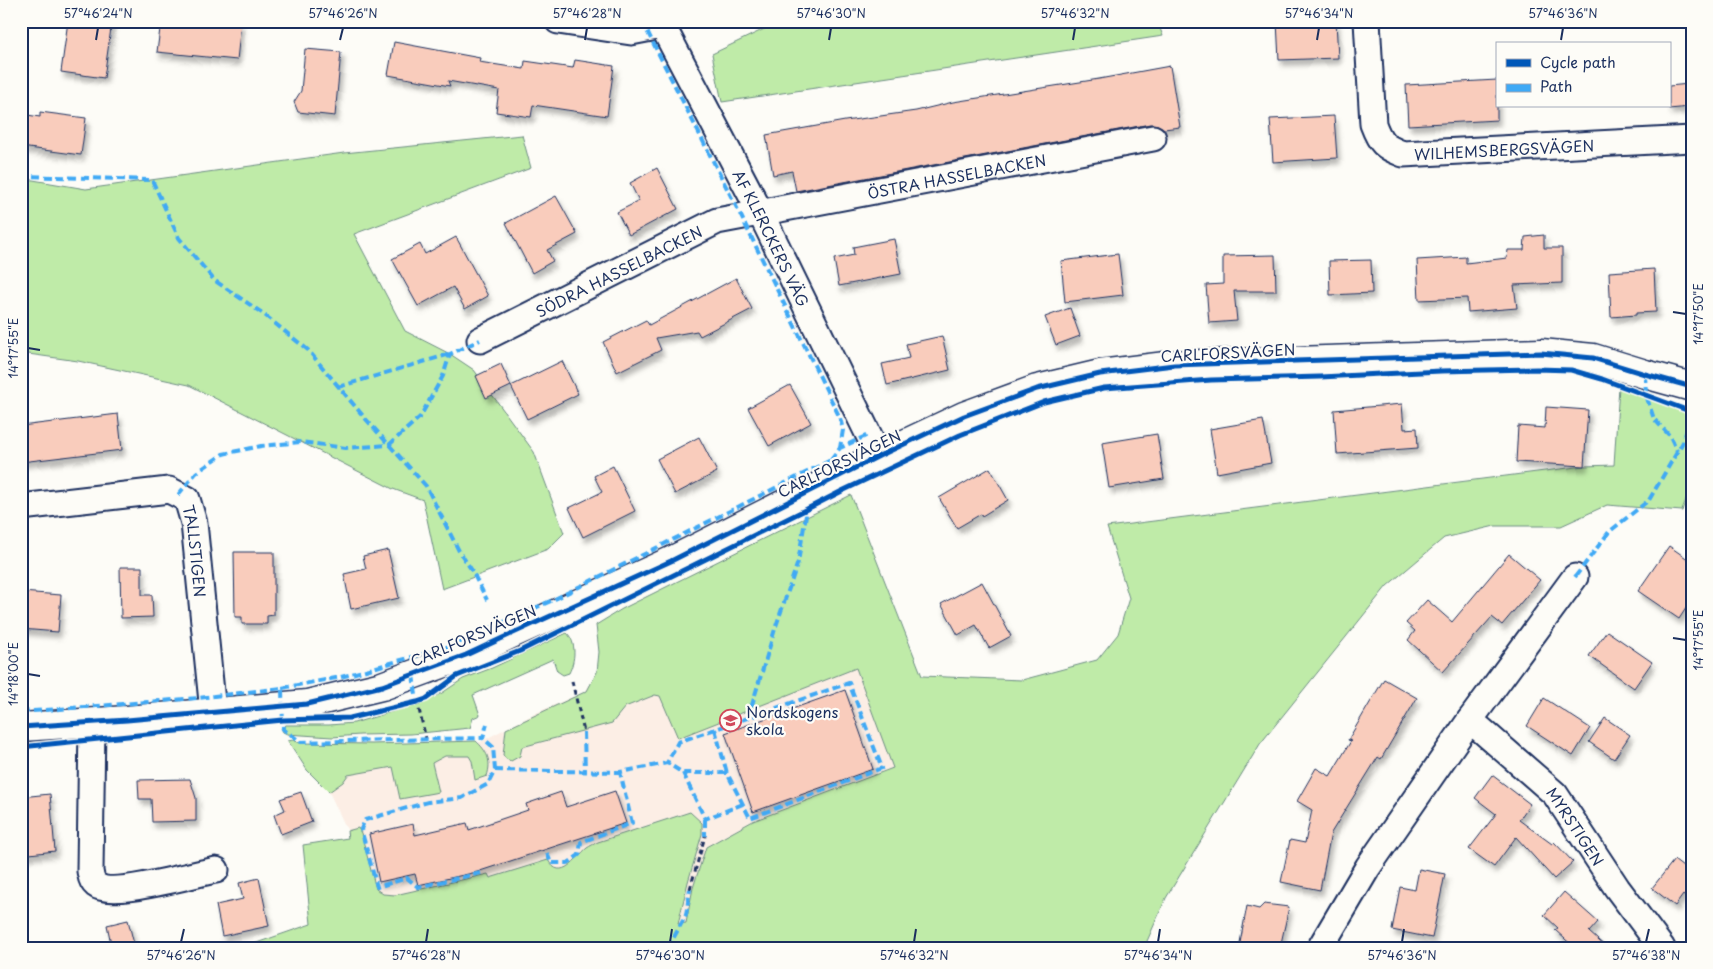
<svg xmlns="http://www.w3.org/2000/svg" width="1713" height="969" font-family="'Playpen Sans',sans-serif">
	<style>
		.built { fill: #fceee5 }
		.green { fill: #bfeba8; stroke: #6d8d83 }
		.building { fill: #f9ccbc; stroke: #1b2f5e; filter: url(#shadow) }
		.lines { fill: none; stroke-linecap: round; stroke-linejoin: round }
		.minor-casing { stroke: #1b2f5e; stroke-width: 29 }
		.tertiary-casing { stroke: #1b2f5e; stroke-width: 31 }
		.path { stroke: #1b2f5e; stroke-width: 3; stroke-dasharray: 5 4; stroke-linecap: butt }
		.minor { stroke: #fdfcf7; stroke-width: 25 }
		.tertiary { stroke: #fdfcf7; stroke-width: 28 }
		.quiet { stroke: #3fa9f5; stroke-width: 4; stroke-dasharray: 8 4; stroke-linecap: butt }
		.cycleway-casing { stroke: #fdfcf7; stroke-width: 8 }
		.cycleway { stroke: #0057b8; stroke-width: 5 }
		.ticks { fill: none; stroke: #1b2f5e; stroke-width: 2 }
		.labels { text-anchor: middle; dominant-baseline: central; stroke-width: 4.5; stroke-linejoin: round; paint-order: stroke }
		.street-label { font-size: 15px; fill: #1b2f5e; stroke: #fdfcf7 }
		.poi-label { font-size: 15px; fill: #1b2f5e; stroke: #fdfcf7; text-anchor: start }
		.neatline { fill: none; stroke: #1b2f5e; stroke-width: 2 }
		.ticks-label { font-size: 12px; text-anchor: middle; fill: #1b2f5e }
	</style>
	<defs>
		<filter id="shadow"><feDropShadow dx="3" dy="5.5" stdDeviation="2.5" flood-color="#0004"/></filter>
	</defs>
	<rect width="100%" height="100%" fill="#fdfcf7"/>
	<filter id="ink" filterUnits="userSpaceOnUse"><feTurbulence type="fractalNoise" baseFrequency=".02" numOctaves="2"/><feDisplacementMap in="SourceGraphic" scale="10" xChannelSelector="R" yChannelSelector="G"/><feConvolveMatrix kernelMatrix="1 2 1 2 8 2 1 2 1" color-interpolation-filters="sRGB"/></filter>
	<g filter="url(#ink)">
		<polygon class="built" points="851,495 949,752 886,770 753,821 706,847 693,888 687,923 678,924 591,948 370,948 367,942 351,838 329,792 307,770 297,747 478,743 538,712 586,691 597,672 599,652 596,625 609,617"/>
		<g class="green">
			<polygon points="781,21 1157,21 1163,36 722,102 712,54"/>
			<polygon points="522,135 531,168 354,234 405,331 450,354 474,370 534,452 564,533 548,549 442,589 423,500 393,489 189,385 78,361 21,353 21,178 86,189 344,153"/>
			<path d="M1619,386L1692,409V481L1682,511L1607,505L1561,526H1495L1444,538L1387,586L1260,744L1166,898L1144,948H242L311,924L303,845L348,838L347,831L358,828L361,833L376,889L383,894L395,895L488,874L490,878L548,860C561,883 577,856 587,848C590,846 594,844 598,842L690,812L702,823V834L688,882L678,924L686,923L693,888L706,847L753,821L893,768L856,668L678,738L660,696L655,695L625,707L612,723L522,747L520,756L511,761L506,759L503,755L506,729L587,691L597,672L599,652L596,625L622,609L851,495L922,676L1022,680L1097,660L1118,634L1129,598L1107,527L1584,466L1614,465Z"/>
			<path d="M567,633C577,643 575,661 569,673L563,675L557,671L553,659L473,695L480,715L473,718L470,728L411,734L360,735L332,737L287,734L283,732L281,728L286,725H329L354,723L422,703L442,693L463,679L492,668Z"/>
			<path d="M293,740L300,743L372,744L476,741C487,751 492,761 487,776L475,780L472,761L469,756H445L432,763L439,792L400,799L393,767L348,775L343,782L329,792L307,770L288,741Z"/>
		</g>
		<g class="building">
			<polygon points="68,21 112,21 104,78 61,72"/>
			<polygon points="161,21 219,21 241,23 237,60 157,52"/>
			<polygon points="1277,21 1336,21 1338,58 1279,60"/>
			<polygon points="394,42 480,58 479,62 524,69 525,61 573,68 575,60 614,66 607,116 533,105 531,117 496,112 499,90 448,81 450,86 388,75"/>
			<polygon points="305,49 341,52 335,116 298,112 294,102 301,91"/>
			<polygon points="1170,66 1180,127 1164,129 1158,125 1150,124 796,191 792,171 773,175 766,135 845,121 916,111 953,102 1099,79"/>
			<polygon points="1497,80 1497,120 1408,125 1406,85"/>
			<polygon points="1689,84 1690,107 1669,109 1669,86"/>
			<polygon points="40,112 86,118 81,155 21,147 21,114 40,117"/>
			<polygon points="1334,116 1337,158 1273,162 1270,119"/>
			<polygon points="657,168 678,209 629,235 617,212 639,201 630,183"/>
			<polygon points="556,196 577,234 547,250 553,261 532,273 506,223"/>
			<polygon points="1544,235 1544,248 1562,248 1562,283 1514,285 1517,308 1468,312 1467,298 1419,300 1417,260 1466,257 1466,263 1507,258 1508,250 1524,250 1525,237"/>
			<polygon points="456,237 488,296 465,309 453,287 418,306 392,259 420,244 425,254"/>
			<polygon points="894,239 901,274 839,286 834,259 854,255 853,247"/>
			<polygon points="1118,254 1123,295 1065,302 1061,261"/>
			<polygon points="1275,255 1276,291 1234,291 1237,321 1209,323 1206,285 1223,284 1223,256"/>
			<polygon points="1371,260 1372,293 1330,295 1329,261"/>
			<polygon points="1654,269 1656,312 1636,313 1636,315 1611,317 1609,272"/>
			<polygon points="736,278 752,309 700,336 697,331 656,338 661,350 617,372 603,342 646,320 649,325"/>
			<polygon points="1070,308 1080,336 1056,345 1045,317"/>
			<polygon points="942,336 950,370 887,385 882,364 909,358 906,344"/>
			<polygon points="562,361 578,394 527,419 511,386"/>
			<polygon points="501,364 511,386 486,398 476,376"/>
			<polygon points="790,385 811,423 769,446 748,408"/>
			<polygon points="1402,404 1404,429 1417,428 1418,448 1337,454 1334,410"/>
			<polygon points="1546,407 1588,410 1584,466 1516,462 1518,426 1545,428"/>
			<polygon points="118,414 122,450 21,462 21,426"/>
			<polygon points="1263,420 1271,463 1217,473 1210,429"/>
			<polygon points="1157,434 1164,479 1109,488 1102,443"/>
			<polygon points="699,437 717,472 675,494 657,459"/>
			<polygon points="613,466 635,511 583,537 569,508 602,492 594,476"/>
			<polygon points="990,468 1008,500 982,516 981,514 957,528 939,498"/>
			<polygon points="1669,546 1692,562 1692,599 1679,619 1638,591"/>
			<polygon points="388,550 399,598 351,609 344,574 366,569 363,556"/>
			<polygon points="234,552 274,552 274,615 267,616 267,624 242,624 242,617 235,617"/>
			<polygon points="1509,554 1540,580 1502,625 1492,617 1443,672 1408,640 1415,631 1406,623 1427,600 1452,622"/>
			<polygon points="120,567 142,567 142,595 152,595 153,617 121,618"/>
			<polygon points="982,582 1011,636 989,648 976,625 958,635 941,604"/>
			<polygon points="21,592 61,595 58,632 21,629"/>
			<polygon points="1607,631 1652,662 1634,688 1589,656"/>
			<polygon points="1384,679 1417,698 1381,759 1378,757 1331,833 1320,890 1281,882 1290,840 1305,843 1312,810 1297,801 1316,768 1330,776 1351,741 1348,740"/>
			<polygon points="845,690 873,769 753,812 725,733"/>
			<polygon points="1544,698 1590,728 1573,756 1527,726"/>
			<polygon points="1605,718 1630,735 1614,759 1589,742"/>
			<polygon points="1492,775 1530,804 1519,820 1552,844 1554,842 1573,862 1554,879 1516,837 1494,867 1469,849 1496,814 1475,798"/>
			<polygon points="190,779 196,798 196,821 152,822 151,799 139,799 138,780"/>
			<polygon points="615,791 626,823 477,872 418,885 415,874 379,882 369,834 413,824 415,835 467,823 469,830 528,810 526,804 561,792 566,807"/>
			<polygon points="301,792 312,822 281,834 274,815 285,810 280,799"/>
			<polygon points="50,794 55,851 21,855 21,797"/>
			<polygon points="1674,860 1692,874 1692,902 1683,895 1675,906 1652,888"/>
			<polygon points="1419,869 1445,874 1432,938 1392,930 1400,887 1415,890"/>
			<polygon points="259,878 269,926 222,936 216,905 243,899 239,883"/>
			<polygon points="1564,892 1598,922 1589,932 1607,948 1575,948 1555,930 1558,928 1544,915"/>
			<polygon points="1264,904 1289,907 1280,948 1239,948 1247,906 1259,909"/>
			<polygon points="128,920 135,948 112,948 107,925"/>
		</g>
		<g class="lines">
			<defs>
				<g id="minor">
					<polyline points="558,21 631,32 662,26"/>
					<path id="s1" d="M660,21L760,212L879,456"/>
					<path id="s2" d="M1367,21L1373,124C1380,143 1384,147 1403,154L1692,139"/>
					<path id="s3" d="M480,340L717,221L1153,138"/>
					<path id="s4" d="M21,507L169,490L187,499L194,523L213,712"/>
					<polyline points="1470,720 1575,577"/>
					<path d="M92,723L90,871C91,876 91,881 96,885C112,898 194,874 216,870"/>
					<path id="s5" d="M1320,948L1368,867L1470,720L1555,794L1617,888L1662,948"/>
				</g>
				<polyline id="tertiary" points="21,727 127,720 307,704 382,686 466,655 509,635 671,561 879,456 964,416 1037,389 1100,374 1174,365 1541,353 1593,358 1645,374 1692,387"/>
			</defs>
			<use href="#minor" class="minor-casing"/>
			<use href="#tertiary" class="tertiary-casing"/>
			<g class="path">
				<polyline points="572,681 584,732"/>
				<polyline points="417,701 426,739"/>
				<polyline points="690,889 705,836"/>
			</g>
			<use href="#minor" class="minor"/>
			<use href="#tertiary" class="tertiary"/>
			<g class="quiet">
				<polyline points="642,21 741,216 840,418 843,430 840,448"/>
				<polyline points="21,176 152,180 179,238 214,280 262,313 308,350 364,417 426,486 459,551 471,569 487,600"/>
				<polyline points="1645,374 1646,395 1654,419 1670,436 1677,451"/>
				<polyline points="338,387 450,354"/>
				<polyline points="831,460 840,448 868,435"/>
				<polyline points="178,495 196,473 223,454 261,446 301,442 346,448 389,445 420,417 443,376 450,354 480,340"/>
				<polyline points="1575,577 1609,532 1649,500 1683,442 1692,413"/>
				<polyline points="413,675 416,695"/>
				<polyline points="282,688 341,677 451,646 555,599 831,460 838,482"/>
				<polyline points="21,712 198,698 282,688 283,729 301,742 483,738 487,724"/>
				<polyline points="748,718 775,629 798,562 807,509"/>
				<polyline points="715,729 727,773"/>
				<polyline points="584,732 585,772"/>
				<polyline points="495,770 620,772 667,763 683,773 727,773 750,818 882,768 849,683 678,742 667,763"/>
				<polyline points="683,773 705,819 743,804"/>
				<polyline points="705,819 705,836"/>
				<polyline points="547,853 551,863 568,863 579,855 581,842 632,823 620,772"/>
				<polyline points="481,873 418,887 407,878 377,887 361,829 365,820 428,802 462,798 488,784 495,770 493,747 483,738"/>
				<polyline points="668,948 686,915 690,889"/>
			</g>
			<defs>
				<g id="cycleway">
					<polyline points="21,727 127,720 307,704 382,686 466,655 509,635 671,561 879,456 964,416 1037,389 1100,374 1174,365 1541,353 1593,358 1645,374 1692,387"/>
					<polyline points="21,747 283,720 350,718 417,702 426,699 457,676 520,651 807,509 842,491 960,435 1044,402 1104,388 1211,380 1320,377 1441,371 1537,369 1571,370 1602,379 1692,412"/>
				</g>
			</defs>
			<use href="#cycleway" class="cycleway-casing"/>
			<use href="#cycleway" class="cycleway"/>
		</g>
	</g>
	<path class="ticks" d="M96,40L98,28M340,40L343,28M585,40L587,28M829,40L831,28M1073,40L1075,28M1317,40L1319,28M1561,40L1563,28M1673,312L1686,314M28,348L40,350M1673,638L1686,640M28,674L40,676M181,942L184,929M426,942L428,929M670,942L672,929M914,942L916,929M1158,942L1160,929M1402,942L1404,929M1646,942L1649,929"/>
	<defs>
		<symbol id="school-ring" viewBox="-11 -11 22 22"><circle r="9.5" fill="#fdfcf7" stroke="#d1495b" stroke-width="1.5"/><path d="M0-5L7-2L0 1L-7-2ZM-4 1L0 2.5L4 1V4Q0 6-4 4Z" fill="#d1495b"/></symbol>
	</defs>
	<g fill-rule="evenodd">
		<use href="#school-ring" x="718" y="708" width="25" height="25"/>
	</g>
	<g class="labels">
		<g class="street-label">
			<text stroke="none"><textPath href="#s2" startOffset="249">WILHEMSBERGSVÄGEN</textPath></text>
			<text stroke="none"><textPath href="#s3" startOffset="509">ÖSTRA HASSELBACKEN</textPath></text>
			<text stroke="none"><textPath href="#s1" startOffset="244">AF KLERCKERS VÄG</textPath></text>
			<text stroke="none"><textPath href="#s3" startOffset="155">SÖDRA HASSELBACKEN</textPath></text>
			<text transform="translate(1228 352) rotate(-3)">CARLFORSVÄGEN</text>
			<text transform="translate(839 463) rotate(-26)">CARLFORSVÄGEN</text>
			<text stroke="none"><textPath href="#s4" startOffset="222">TALLSTIGEN</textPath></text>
			<text transform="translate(473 635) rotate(-23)">CARLFORSVÄGEN</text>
			<text stroke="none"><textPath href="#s5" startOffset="424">MYRSTIGEN</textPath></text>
		</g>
		<g class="poi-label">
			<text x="746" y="711">Nordskogens<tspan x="746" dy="17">skola</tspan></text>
		</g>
	</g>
	<rect width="1713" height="969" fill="none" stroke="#fdfcf7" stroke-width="55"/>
	<rect x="1496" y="42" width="175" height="65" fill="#fdfcf7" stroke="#a3aaba"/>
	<rect x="1506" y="59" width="25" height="8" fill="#0057b8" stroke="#a3aaba"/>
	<text x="1540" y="68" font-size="15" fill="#1b2f5e">Cycle path</text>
	<rect x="1506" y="84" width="25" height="8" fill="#3fa9f5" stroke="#a3aaba"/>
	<text x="1540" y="92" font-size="15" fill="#1b2f5e">Path</text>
	<rect x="28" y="28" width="1658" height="914" class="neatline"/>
	<g class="ticks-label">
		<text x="98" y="18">57°46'24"N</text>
		<text x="343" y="18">57°46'26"N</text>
		<text x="587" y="18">57°46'28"N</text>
		<text x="831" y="18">57°46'30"N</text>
		<text x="1075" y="18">57°46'32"N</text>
		<text x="1319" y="18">57°46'34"N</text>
		<text x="1563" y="18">57°46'36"N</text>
		<text transform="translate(1699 314) rotate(-90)" y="4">14°17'50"E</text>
		<text transform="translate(14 348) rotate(-90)" y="4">14°17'55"E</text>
		<text transform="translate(1699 640) rotate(-90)" y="4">14°17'55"E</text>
		<text transform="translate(14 674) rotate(-90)" y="4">14°18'00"E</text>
		<text x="181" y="960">57°46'26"N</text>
		<text x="426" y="960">57°46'28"N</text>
		<text x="670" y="960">57°46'30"N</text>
		<text x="914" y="960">57°46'32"N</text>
		<text x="1158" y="960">57°46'34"N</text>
		<text x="1402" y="960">57°46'36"N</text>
		<text x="1646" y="960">57°46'38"N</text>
	</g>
</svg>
